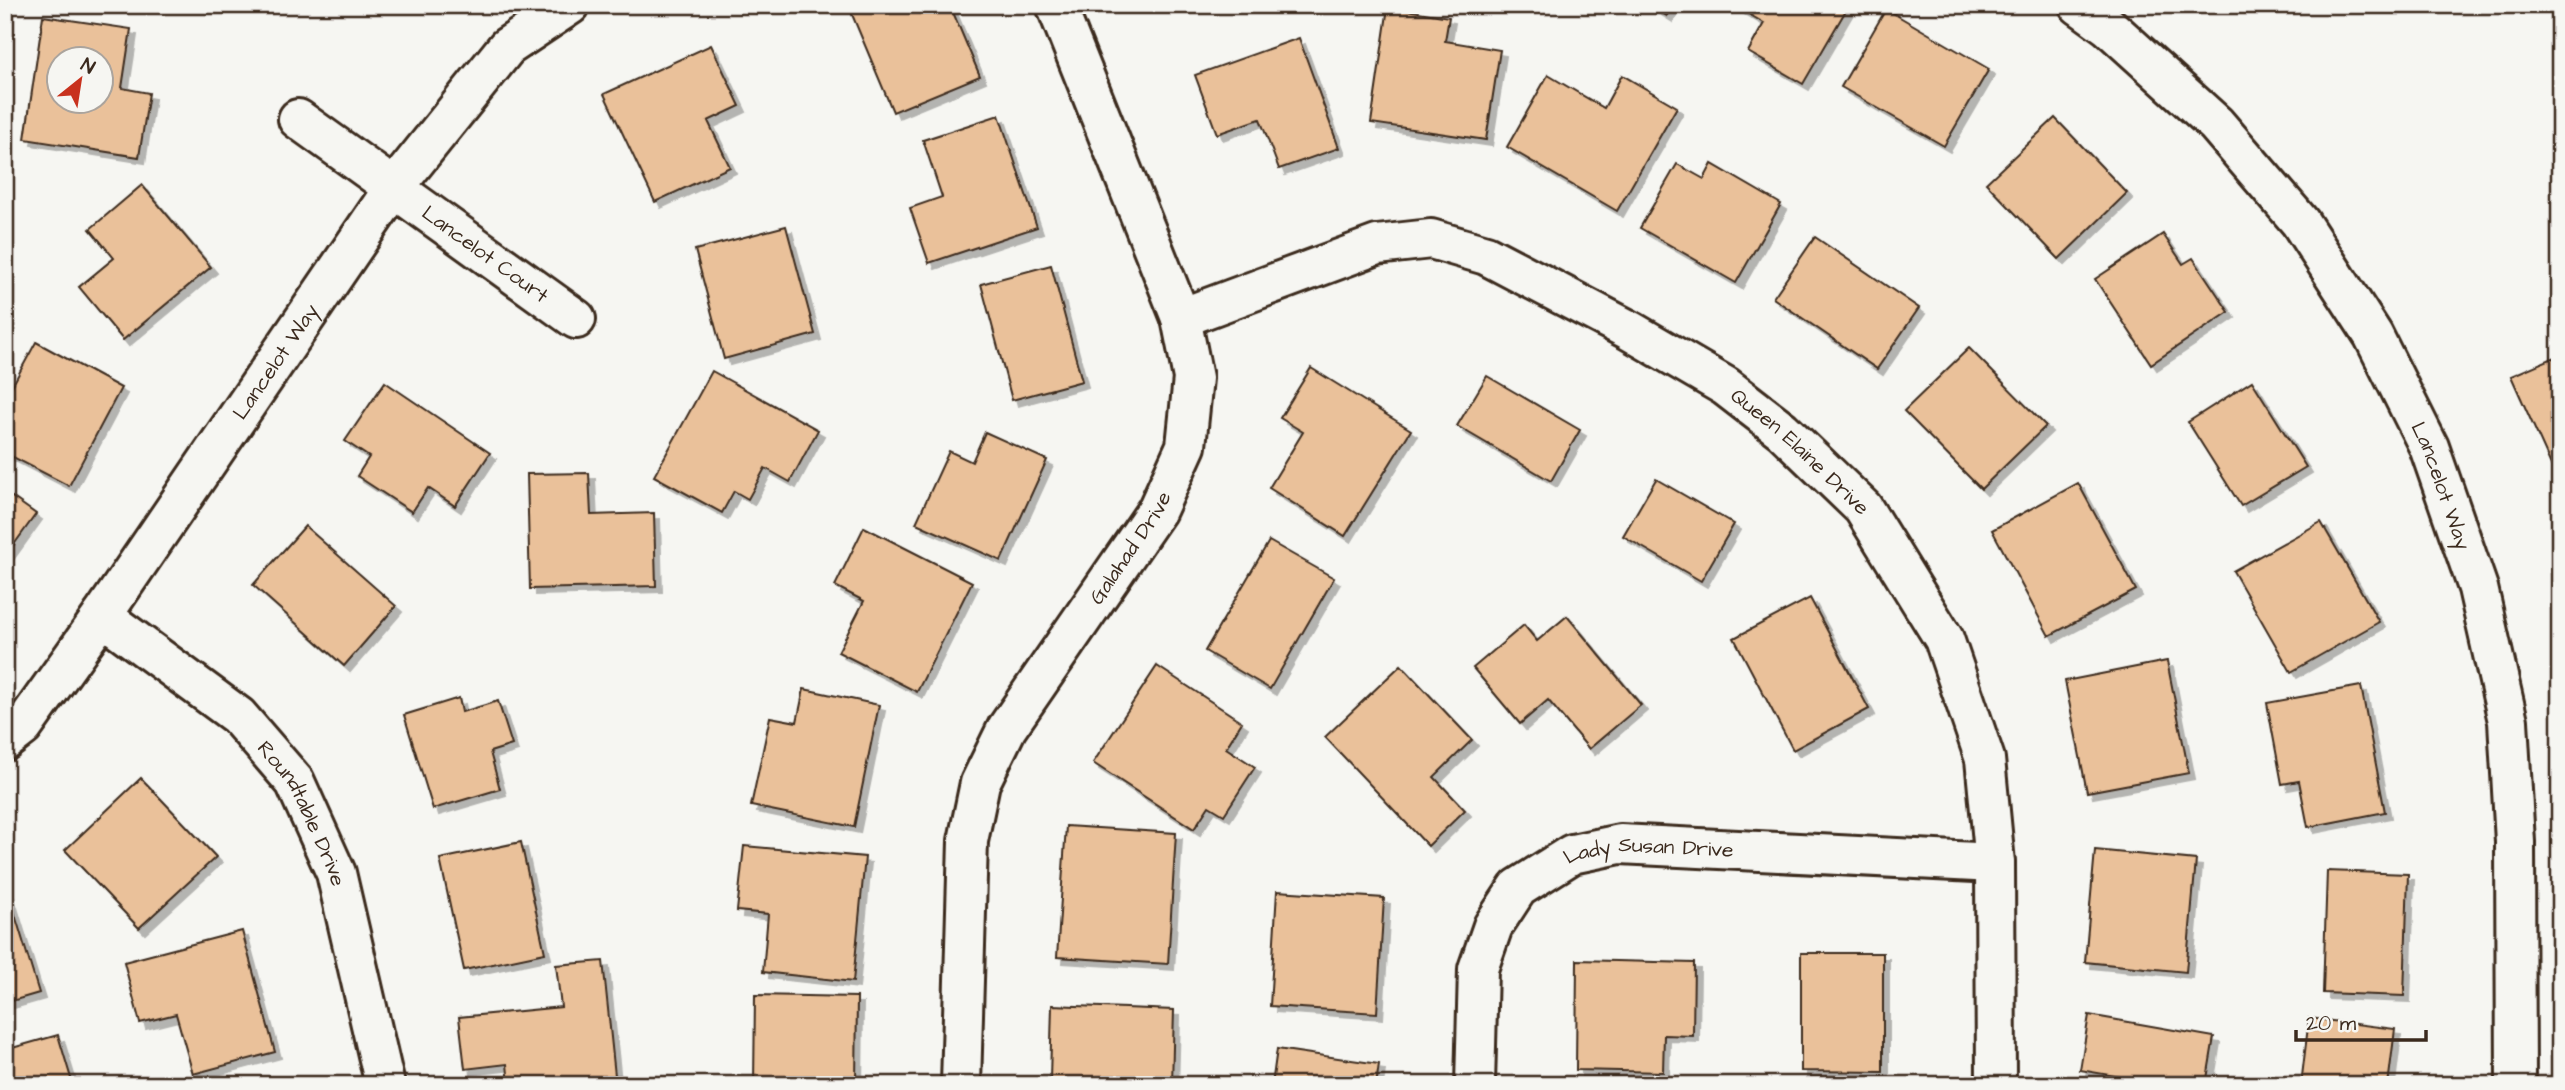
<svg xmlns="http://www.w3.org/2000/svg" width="2565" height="1090" font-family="'Architects Daughter',sans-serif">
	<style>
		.building { fill: #eac19a; stroke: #3b2a1e; stroke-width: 2; fill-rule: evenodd; filter: url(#shadow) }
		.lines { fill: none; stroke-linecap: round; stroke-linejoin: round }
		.street-casing { stroke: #3b2a1e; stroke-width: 44 }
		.street { stroke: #f6f6f2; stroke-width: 38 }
		.labels { text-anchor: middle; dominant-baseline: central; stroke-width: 5; stroke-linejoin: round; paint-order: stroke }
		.street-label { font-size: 21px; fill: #3b2a1e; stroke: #f6f6f2 }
	</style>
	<defs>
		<filter id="shadow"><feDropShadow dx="6" dy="6" stdDeviation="0" flood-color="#0004"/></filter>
	</defs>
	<rect width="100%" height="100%" fill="#f6f6f2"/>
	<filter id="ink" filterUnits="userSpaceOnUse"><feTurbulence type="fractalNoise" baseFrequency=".0143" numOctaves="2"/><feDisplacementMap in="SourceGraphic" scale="14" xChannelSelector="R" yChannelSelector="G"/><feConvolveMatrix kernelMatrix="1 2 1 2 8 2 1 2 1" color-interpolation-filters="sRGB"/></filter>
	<g filter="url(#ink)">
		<g class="building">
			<polygon points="848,5 950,5 980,76 893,112"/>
			<polygon points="1649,5 1673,5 1667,16"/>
			<polygon points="1733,5 1849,5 1803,84 1748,52 1764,23"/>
			<polygon points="1388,7 1449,17 1445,41 1500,50 1486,140 1371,123"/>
			<polygon points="1886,9 1989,69 1944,146 1841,87"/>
			<path d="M43,16L131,29L122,88L149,93L139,157L25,139ZM60,60H102V102H60Z"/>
			<polygon points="1299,38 1339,148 1279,169 1260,119 1217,134 1195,75"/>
			<polygon points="711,45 740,106 708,121 730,167 655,202 604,94"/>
			<polygon points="1548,75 1604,108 1622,75 1677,107 1617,211 1507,147"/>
			<polygon points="999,115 1037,227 929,263 910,208 942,197 923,140"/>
			<polygon points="2055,118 2127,193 2059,259 1986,183"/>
			<polygon points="1677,164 1704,179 1712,164 1781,204 1736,283 1640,228"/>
			<polygon points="142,185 211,267 123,340 79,287 114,258 90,229"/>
			<polygon points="786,226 815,334 724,359 695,250"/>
			<polygon points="2163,234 2183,264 2193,258 2229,312 2151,364 2095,279"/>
			<polygon points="1815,237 1919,308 1877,369 1773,298"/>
			<polygon points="1051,265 1082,381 1012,400 981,284"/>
			<polygon points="36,342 121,388 69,486 5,453 5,399"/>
			<polygon points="1969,348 2046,426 1981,489 1904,411"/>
			<polygon points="2560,355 2560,485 2511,376"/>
			<polygon points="1311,368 1411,430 1345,536 1269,488 1303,432 1280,418"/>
			<polygon points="712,371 818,430 790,482 765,468 748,499 734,491 722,513 654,476"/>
			<polygon points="1487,376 1580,430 1551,481 1457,426"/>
			<polygon points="2252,381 2306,467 2241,506 2188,422"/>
			<polygon points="385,382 490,453 455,506 428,488 412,512 357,476 369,457 345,441"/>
			<polygon points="985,432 1047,460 1001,561 916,523 949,451 972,462"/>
			<polygon points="589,473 591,515 654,513 656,586 530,589 527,474"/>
			<polygon points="1656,479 1734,524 1701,581 1623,536"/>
			<polygon points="2078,483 2136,590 2049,636 1992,530"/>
			<polygon points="5,492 36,514 5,557"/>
			<polygon points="2321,522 2379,622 2291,672 2233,571"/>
			<polygon points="305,526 396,606 344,666 253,585"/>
			<polygon points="864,527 972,582 917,692 838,652 864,601 835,586"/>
			<polygon points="1269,541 1334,578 1270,689 1205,651"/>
			<polygon points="1810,598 1869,709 1793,750 1734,638"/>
			<polygon points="1567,616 1641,705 1589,749 1548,700 1520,724 1473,668 1524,625 1537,641"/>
			<polygon points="2167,661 2189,773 2087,792 2065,681"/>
			<polygon points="1401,665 1472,740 1434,777 1465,810 1428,846 1325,737"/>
			<polygon points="1157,666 1242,722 1226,748 1255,767 1224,815 1209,806 1194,829 1093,763"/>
			<polygon points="2361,686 2385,812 2308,827 2299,781 2282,784 2267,703"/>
			<polygon points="804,689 879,705 854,827 751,806 770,717 797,722"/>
			<polygon points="459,698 462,712 498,701 512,745 490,752 500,789 433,809 404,715"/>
			<polygon points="141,778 216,857 139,928 65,850"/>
			<polygon points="1066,826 1176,833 1168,964 1057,957"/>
			<polygon points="521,842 545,953 464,970 440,859"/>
			<polygon points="744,846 865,857 853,982 763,972 768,914 737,911"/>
			<polygon points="2095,850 2196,860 2186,972 2085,962"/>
			<polygon points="2327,871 2408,874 2404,996 2323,993"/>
			<polygon points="1277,891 1384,898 1377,1013 1270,1006"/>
			<polygon points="8,892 39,993 5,1003 5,893"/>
			<polygon points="242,931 275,1052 193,1074 176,1014 140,1023 124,962"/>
			<polygon points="1801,953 1883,953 1883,1072 1801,1071"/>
			<polygon points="1577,960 1694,963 1693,1036 1664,1035 1663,1072 1576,1070"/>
			<polygon points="603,961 616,1085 509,1085 507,1064 465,1069 459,1017 561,1007 556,965"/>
			<polygon points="755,995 857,997 856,1085 754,1085"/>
			<polygon points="1052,1005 1174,1010 1172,1085 1080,1085 1080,1081 1050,1080"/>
			<polygon points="2089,1015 2214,1037 2206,1085 2126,1085 2127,1078 2080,1070"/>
			<polygon points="2309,1018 2395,1029 2388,1085 2301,1085"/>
			<polygon points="58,1035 73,1085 5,1085 5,1050"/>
			<polygon points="1277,1049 1379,1064 1376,1085 1272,1085"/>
		</g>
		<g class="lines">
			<defs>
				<g id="street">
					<path id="s1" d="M2079,5L2108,26L2216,124L2300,222L2373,335L2429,447L2478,588L2508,721L2515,842L2516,1085"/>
					<path id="s2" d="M298,119L576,319"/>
					<path id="s3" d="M1181,318L1377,245L1431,239L1486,255L1629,330L1725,386L1782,430L1863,508L1944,639L1985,759L1995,863L1996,1085"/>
					<path id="s4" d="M102,616L238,716L295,782L336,873L385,1085"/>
					<path id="s5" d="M5,741L23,727L102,616L393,189L507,47L570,5"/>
					<path id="s6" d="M961,1085L968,841L980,783L1007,728L1157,510L1186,446L1193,378L1181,318L1056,5"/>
					<path id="s7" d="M1475,1085L1478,969L1493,926L1518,888L1572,854L1620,844L1995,863"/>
				</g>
			</defs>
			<use href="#street" class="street-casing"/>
			<use href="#street" class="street"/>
		</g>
	</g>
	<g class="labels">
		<g class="street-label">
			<text stroke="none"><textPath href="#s2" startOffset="231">Lancelot Court</textPath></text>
			<text stroke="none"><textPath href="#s5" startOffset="467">Lancelot Way</textPath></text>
			<text stroke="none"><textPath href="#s3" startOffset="693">Queen Elaine Drive</textPath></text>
			<text stroke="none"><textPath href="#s1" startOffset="611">Lancelot Way</textPath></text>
			<text stroke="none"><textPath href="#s6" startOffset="583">Galahad Drive</textPath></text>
			<text stroke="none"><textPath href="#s4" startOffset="287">Roundtable Drive</textPath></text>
			<text stroke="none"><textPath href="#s7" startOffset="348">Lady Susan Drive</textPath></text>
		</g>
	</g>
	<rect width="2565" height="1090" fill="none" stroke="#f6f6f2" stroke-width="28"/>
	<rect x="14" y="14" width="2537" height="1062" fill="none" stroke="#3b2a1e" stroke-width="2.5" filter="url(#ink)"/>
	<g transform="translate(80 80) rotate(30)"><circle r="33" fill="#f6f6f2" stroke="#aba49d" stroke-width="2"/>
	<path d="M0-5L12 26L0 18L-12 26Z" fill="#c8321e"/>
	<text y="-10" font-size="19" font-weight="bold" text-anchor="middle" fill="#3b2a1e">N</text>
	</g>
	<path d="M2296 1030v10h130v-10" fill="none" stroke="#3b2a1e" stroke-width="3.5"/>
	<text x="2306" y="1030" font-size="21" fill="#3b2a1e" stroke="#f6f6f2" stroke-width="5" paint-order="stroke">20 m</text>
</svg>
